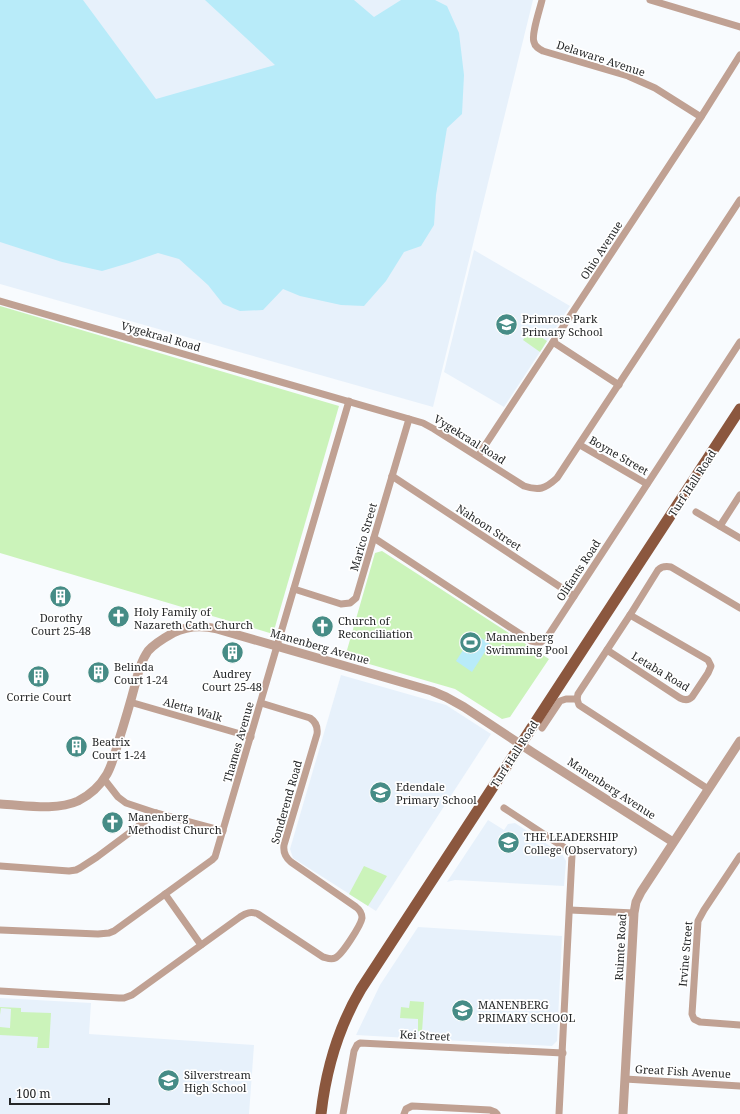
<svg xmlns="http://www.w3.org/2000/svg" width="740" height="1114" font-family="'Noto Serif',serif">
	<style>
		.built { fill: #e7f1fb }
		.green { fill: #cbf3ba }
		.water { fill: #b8ebf9 }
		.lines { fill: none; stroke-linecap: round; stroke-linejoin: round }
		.minor { stroke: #c0a193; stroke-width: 7 }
		.tertiary { stroke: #c0a193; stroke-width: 9 }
		.primary { stroke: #8b573e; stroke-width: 11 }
		.labels { text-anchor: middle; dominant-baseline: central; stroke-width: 3.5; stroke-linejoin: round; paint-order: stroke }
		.street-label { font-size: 11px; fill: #252728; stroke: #fff }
		.poi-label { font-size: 11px; fill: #252728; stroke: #fff; text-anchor: start }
	</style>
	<rect width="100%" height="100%" fill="#f8fbfe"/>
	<g class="built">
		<polygon points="0,0 533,0 433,407 0,284"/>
		<polygon points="474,250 570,306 504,407 444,372"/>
		<polygon points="341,675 446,705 491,734 376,911 293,858 290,849"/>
		<polygon points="488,820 504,830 508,824 515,823 562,854 566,861 564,886 455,880 447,882"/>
		<polygon points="418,927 562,936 557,1041 552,1046 356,1035 380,985"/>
		<polygon points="0,998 91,1003 89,1034 254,1045 249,1114 0,1114"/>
	</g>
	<g class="green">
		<polygon points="0,306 339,406 273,634 0,553"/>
		<polygon points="530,330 547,341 540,352 523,340"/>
		<polygon points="382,551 549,659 510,717 502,719 455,689 345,657 375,553"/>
		<polygon points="364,866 387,876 368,906 349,894"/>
		<polygon points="410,1001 424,1002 422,1032 418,1031 418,1019 400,1018 401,1007 409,1008"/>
		<polygon points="0,1007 21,1008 21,1012 51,1013 49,1048 37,1048 38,1037 0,1035 0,1027 10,1028 11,1009 1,1008 0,1015"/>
	</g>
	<g class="water">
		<polygon points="0,0 83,0 156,99 275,65 205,0 354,0 374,17 401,0 435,0 447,6 459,33 464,75 462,114 447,128 436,195 434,225 421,246 404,252 386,281 364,306 341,305 300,296 283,289 263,310 240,311 223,304 208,285 179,259 158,253 129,263 102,271 62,262 0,242"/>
		<polygon points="474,633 490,644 472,672 456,661"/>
	</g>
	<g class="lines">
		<g class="minor">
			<path d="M542,0C540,9 531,35 534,42C535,47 539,49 543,51L628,76L655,88L701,117"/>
			<polyline points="650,0 740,27"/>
			<path d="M0,301L423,423L434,429L524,486C539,491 545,489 557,478L740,200"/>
			<polyline points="553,342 619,385"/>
			<polyline points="580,445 647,484"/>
			<polyline points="478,456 701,117 740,55"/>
			<polyline points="392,476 574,596"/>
			<polyline points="696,512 740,538"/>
			<polyline points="720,526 740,495"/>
			<polyline points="374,538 531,641 536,642 541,642 548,636 740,342"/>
			<polyline points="294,589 341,604 350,603 356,598 409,419"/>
			<path d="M607,650L680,698C684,700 688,701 692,697L708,673L711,666L708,660L630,615"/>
			<polyline points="130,702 251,737"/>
			<polyline points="542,728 560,701 566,699 577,699"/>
			<polyline points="104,779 118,797 126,803 156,813 223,831"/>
			<path d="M708,789L579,705L577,699L578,694L630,615L658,570C662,566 666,566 671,567L740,608"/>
			<polyline points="504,808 568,850 572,855 559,1114"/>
			<polyline points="740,856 704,910 698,921 692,1014 694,1019 700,1022 740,1025"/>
			<polyline points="0,866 69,871 76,870 80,868 97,857 156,813"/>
			<polyline points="165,894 201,945"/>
			<polyline points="570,910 634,913"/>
			<polyline points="0,930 98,934 109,933 114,931 212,860 215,857 349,401"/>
			<path d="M0,991L119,998H124L132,995L240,917C246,913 251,911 258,914L323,957C327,958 331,960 335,958C342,955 361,925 362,918C362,913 360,910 356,907L291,862C285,857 283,852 284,845L317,734C318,727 316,722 310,718L261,703"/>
			<polyline points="625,1079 740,1086"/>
			<polyline points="343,1114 354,1051 357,1045 360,1043 563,1053"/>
			<polyline points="404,1114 406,1109 412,1106 490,1110 495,1112 497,1114"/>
		</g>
		<g class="tertiary">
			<path d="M0,804C24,805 56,811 78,801C90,795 100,786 107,774C112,765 115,754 118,743C124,724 130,704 135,685C138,673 141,661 148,651C155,643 164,638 173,633C187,626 202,625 217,629L432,691L446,697L464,707L532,752L673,842"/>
			<polyline points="623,1114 634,913 636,902 641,892 740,741"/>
		</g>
		<path class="primary" d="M321,1114C326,1069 338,1028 361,989L740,409"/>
	</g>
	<defs>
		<symbol id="school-disc" viewBox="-11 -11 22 22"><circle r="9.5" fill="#468c86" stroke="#fff"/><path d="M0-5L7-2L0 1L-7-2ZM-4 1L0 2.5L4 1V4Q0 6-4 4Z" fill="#fff"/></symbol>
		<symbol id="building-disc" viewBox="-11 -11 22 22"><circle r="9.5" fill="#468c86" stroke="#fff"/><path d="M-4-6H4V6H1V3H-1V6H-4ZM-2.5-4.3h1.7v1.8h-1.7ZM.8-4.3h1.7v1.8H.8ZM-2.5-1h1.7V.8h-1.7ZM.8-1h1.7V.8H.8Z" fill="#fff"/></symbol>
		<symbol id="church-disc" viewBox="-11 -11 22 22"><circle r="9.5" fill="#468c86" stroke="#fff"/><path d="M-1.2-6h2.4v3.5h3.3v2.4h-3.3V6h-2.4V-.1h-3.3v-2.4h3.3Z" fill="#fff"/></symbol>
		<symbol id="stadium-disc" viewBox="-11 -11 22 22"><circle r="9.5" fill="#468c86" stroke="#fff"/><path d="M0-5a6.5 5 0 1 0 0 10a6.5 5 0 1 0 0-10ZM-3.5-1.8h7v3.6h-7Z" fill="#fff"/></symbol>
	</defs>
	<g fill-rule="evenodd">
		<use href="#school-disc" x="494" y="312" width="25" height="25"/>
		<use href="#building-disc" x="48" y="584" width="25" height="25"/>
		<use href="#church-disc" x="106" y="604" width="25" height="25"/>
		<use href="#church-disc" x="310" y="614" width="25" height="25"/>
		<use href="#stadium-disc" x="458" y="630" width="25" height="25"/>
		<use href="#building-disc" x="220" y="640" width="25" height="25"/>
		<use href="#building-disc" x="86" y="660" width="25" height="25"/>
		<use href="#building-disc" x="26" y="664" width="25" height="25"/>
		<use href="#building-disc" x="64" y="734" width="25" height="25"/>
		<use href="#school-disc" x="368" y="780" width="25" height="25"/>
		<use href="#church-disc" x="100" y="810" width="25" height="25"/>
		<use href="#school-disc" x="496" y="830" width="25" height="25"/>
		<use href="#school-disc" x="450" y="998" width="25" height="25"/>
		<use href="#school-disc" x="156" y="1068" width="25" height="25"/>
	</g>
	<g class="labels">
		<g class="street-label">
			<text transform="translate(601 58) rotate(18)">Delaware Avenue</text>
			<text transform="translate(601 250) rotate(-57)">Ohio Avenue</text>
			<text transform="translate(161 336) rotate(16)">Vygekraal Road</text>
			<text transform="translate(470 439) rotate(32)">Vygekraal Road</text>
			<text transform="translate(619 455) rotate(30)">Boyne Street</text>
			<text transform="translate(692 483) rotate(-57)">Turf Hall Road</text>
			<text transform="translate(489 527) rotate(33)">Nahoon Street</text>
			<text transform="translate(363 537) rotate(-74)">Marico Street</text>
			<text transform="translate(578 570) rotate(-57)">Olifants Road</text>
			<text transform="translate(320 646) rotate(16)">Manenberg Avenue</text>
			<text transform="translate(661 671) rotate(31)">Letaba Road</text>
			<text transform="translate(193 709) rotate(16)">Aletta Walk</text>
			<text transform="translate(238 742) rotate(-74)">Thames Avenue</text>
			<text transform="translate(514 754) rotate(-57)">Turf Hall Road</text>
			<text transform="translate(612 788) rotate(33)">Manenberg Avenue</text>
			<text transform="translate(286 802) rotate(-74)">Sonderend Road</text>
			<text transform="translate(620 947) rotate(-87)">Ruimte Road</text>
			<text transform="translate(685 954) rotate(-85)">Irvine Street</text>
			<text transform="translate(425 1035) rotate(3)">Kei Street</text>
			<text transform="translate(683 1071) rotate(3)">Great Fish Avenue</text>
		</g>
		<g class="poi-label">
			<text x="522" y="318">Primrose Park<tspan x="522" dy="13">Primary School</tspan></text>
			<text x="134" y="611">Holy Family of<tspan x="134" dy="13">Nazareth Cath. Church</tspan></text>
			<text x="61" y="617" text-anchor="middle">Dorothy<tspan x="61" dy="13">Court 25-48</tspan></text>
			<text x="338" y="620">Church of<tspan x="338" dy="13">Reconciliation</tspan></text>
			<text x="486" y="636">Mannenberg<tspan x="486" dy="13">Swimming Pool</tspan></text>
			<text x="114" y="666">Belinda<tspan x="114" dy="13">Court 1-24</tspan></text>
			<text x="232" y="673" text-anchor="middle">Audrey<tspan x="232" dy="13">Court 25-48</tspan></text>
			<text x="39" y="696" text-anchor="middle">Corrie Court</text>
			<text x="92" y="741">Beatrix<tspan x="92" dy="13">Court 1-24</tspan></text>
			<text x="396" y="786">Edendale<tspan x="396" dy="13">Primary School</tspan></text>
			<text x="128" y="816">Manenberg<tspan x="128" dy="13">Methodist Church</tspan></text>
			<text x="524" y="836">THE LEADERSHIP<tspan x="524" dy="13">College (Observatory)</tspan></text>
			<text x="478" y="1004">MANENBERG<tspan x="478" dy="13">PRIMARY SCHOOL</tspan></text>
			<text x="184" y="1074">Silverstream<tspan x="184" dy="13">High School</tspan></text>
		</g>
	</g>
	<path d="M10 1098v6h99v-6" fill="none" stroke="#252728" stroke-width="2"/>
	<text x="16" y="1098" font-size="12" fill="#252728" stroke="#ffffff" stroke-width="3" paint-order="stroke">100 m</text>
</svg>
